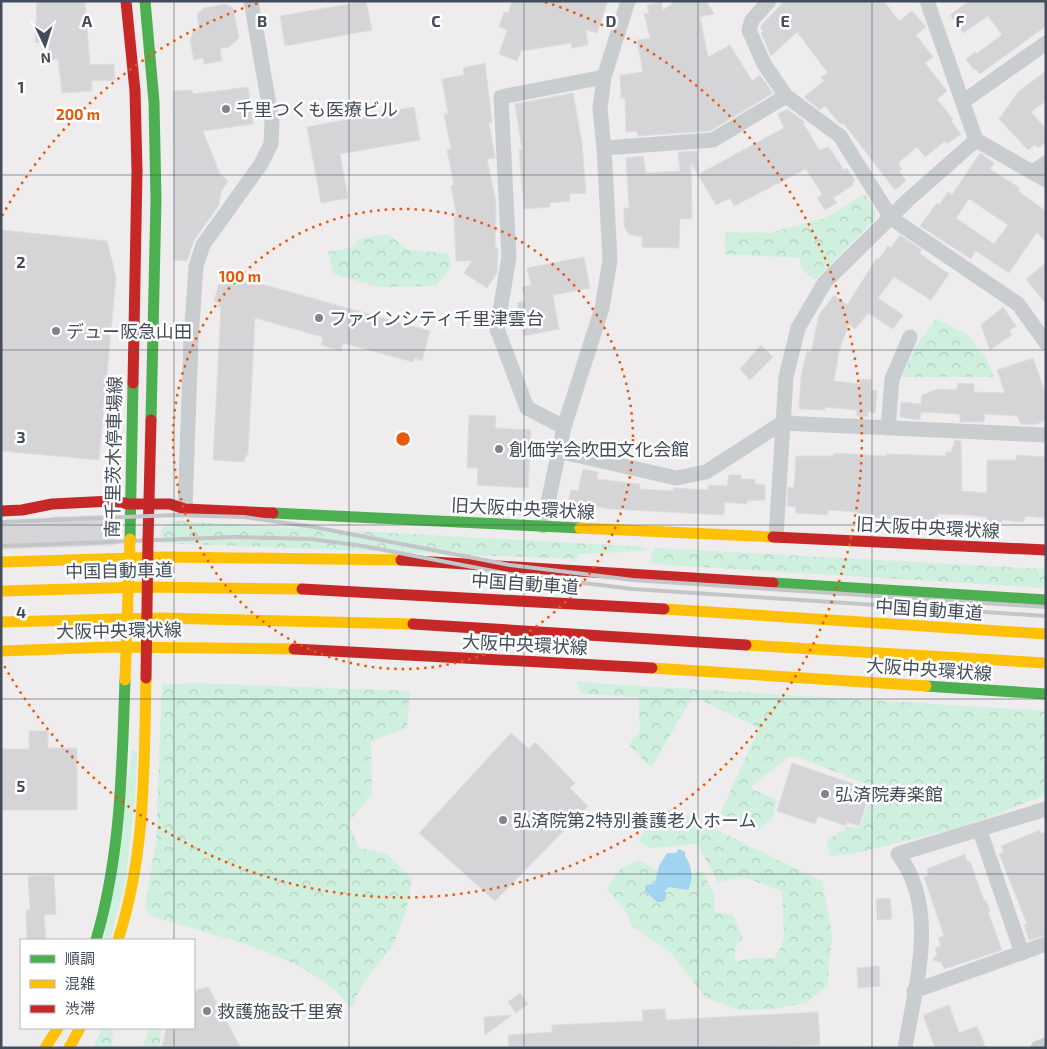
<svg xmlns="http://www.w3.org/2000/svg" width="1047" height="1049" font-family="'Exo 2','Noto Sans JP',sans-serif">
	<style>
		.grass { fill: #cfefdf }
		.forest { fill: url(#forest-crowns) }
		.water { fill: #a0d4f0 }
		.building { fill: #d5d4d7; stroke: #dfdedf; fill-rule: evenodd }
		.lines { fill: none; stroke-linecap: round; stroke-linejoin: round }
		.street { stroke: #cacdd0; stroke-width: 15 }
		.fast { stroke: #4caf50; stroke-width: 11 }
		.slow { stroke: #ffc107; stroke-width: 11 }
		.jam { stroke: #c62828; stroke-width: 11 }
		.rail { stroke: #c4c5c8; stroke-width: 4 }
		.slow-bridge { stroke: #ffc107; stroke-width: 11 }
		.jam-bridge { stroke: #c62828; stroke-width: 11 }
		.grid { fill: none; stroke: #434c5a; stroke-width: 1; stroke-opacity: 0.55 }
		.ring { fill: none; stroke: #e8590c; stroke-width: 2.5; stroke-dasharray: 2.5 5 }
		.poi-dot { fill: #7f848d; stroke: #fff; stroke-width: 2 }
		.labels { text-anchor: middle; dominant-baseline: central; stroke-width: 5; stroke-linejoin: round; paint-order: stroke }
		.poi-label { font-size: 18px; fill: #434c5a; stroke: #fff; text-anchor: start }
		.street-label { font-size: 18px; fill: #434c5a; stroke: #fff }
		.grid-label { font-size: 16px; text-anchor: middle; font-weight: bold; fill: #434c5a; stroke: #fff; stroke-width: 5; stroke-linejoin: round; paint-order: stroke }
		.centre { fill: #e8590c; stroke: #fff; stroke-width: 2.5 }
		.ring-label { font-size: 15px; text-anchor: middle; font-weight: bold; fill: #e8590c; stroke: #fff; stroke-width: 5; stroke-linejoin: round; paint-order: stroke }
	</style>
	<defs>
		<pattern id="forest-crowns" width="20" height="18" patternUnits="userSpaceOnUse" patternTransform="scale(1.25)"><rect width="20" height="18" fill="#cfefdf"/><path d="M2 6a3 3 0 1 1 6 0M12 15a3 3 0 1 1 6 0" fill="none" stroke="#b3cfc2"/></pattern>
	</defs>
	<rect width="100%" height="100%" fill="#eeecec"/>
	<polygon class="grass" points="134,750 137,753 135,797 125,884 110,940 104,940 132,751"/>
	<g class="forest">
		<polygon points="865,194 875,210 875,219 815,280 801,268 800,258 725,254 725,232 769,233 825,218"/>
		<polygon points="388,234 408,250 448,253 451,267 436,286 379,287 333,274 328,252 353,247 358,239"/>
		<polygon points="936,319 968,335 985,357 994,377 902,377 916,346"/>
		<polygon points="174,521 648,547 646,551 578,554 578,559 161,543 161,530"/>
		<polygon points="655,548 1046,569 1046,588 651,564 651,555"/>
		<polygon points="576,682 1046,711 1046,795 984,819 950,830 852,854 830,856 826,841 848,827 860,828 874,787 795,756 788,757 750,788 777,800 772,819 757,831 720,814 759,728 693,696 651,768 629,745 640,730 638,697 581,694"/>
		<path d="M194,683L410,691L407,728L371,741L372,794L348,822L359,848L387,854L412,879L406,911L393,946L362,984L352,1009C345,1002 339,993 331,987C281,948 213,936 154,917L145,908L156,841L162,685Z"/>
		<polygon points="671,808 822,881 832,935 827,986 806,1003 772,1009 739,1010 706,998 671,953 633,927 624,909 607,889 621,868 640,860 671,879 702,871 714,894 714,912 732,914 743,937 735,948 735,962 751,958 775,958 784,940 782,891 743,877 718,882 697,844 649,848 638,840 661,811"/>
		<polygon points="102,1028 113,1028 112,1048 93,1048"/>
		<polygon points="149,1028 162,1028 159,1048 143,1048"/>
	</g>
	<path class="water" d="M679,849L685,852V856C692,866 694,879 688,890L669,887L665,891L666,899L662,902H657L645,891L646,885L655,884L659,866L667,853H676Z"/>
	<g class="building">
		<polygon points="37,1 85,1 90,65 114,64 115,80 92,81 92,91 62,93 58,59 49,60 49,44 35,42"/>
		<polygon points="366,1 372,30 285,46 280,16"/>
		<polygon points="512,1 608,1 597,33 586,30 588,45 572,48 571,43 521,51 517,61 499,54 507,30 499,27 504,12 508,13"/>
		<polygon points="676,1 706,1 714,14 700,17 708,57 730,45 752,81 760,75 773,93 710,131 638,136 637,131 626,132 625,98 621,98 620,75 643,72 637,40 650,38 644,14 649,13 647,5 661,2 663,10"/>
		<polygon points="784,1 884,1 899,21 912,11 926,27 916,35 933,57 925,63 947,91 937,99 953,119 951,121 961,134 947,144 945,141 925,157 917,147 898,163 902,169 899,171 906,181 895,190 845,125 839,123 825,106 820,110 805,98 805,96 824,81 821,77 828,73 797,32 771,56 761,33 763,31 760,27"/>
		<polygon points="969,1 1046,1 1046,26 980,74 976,69 974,70 966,59 975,52 976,54 1002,35 988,16 963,33 950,15"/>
		<polygon points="225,4 233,8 239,38 229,47 220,48 222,61 204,64 203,58 194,60 190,41 193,32 199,28 197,14 204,8"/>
		<polygon points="485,63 492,122 489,123 495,158 487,159 496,202 495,248 498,248 497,273 487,288 464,273 472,261 456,261 454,217 457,217 451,186 454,185 447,150 451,149 444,114 448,114 442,79 464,75 463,68"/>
		<polygon points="1046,71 1046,101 1031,112 1046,129 1046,142 1038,148 1035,145 1028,150 999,119 1019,91"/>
		<polygon points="248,87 253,124 203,131 220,174 228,181 221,192 219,205 194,240 187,261 174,260 173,91 192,90 193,94"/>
		<polygon points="573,93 582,143 586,193 569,194 570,201 550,203 550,207 524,209 519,150 522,150 515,104"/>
		<polygon points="414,107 420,140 340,154 348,198 321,203 307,127"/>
		<polygon points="787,109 805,122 803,123 819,150 829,147 844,170 847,168 855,181 852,183 853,185 833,198 837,203 825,210 817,198 822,194 806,169 734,206 730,198 716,205 691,163 692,219 680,219 679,248 642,247 642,237 628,234 624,225 624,208 629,208 626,158 643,156 646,173 680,171 678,152 697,151 699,174 784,128 778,114"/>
		<path d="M980,153L994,163L990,169L1020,188L1018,191L1046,211V242L1037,232L1009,273L976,251L971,259L920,226L937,203L939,205L948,192L952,195ZM969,199L1008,225L994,244L956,218Z"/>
		<polygon points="1,230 107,241 116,277 99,460 1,451"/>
		<polygon points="900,235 922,250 919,253 949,274 931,300 894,277 878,298 903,315 893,329 868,313 855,329 849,324 839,351 834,381 860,384 860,379 872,380 871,390 877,391 875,413 868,412 868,417 856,416 857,410 825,407 825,410 799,409 801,376 807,351 811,352 819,315 834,295 847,305 877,258 878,260 888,246 891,248"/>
		<polygon points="584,257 590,288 553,295 559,329 524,336 517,303 525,301 522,287 531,285 527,268"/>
		<polygon points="1046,263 1046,304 1026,279"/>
		<polygon points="222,273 430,331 422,361 414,358 413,362 343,343 341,351 321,345 323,337 255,318 248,455 246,455 244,462 213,460 221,307 218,307 219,303 214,301"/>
		<polygon points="1003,307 1016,326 1009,331 1012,335 990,350 981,325"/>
		<polygon points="761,345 773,357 750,380 740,369"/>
		<polygon points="1033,358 1046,395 1046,420 1035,425 1021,424 1017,416 985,414 984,422 960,422 960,415 957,414 921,412 920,420 900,417 901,402 921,404 922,395 938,389 957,390 958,383 974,384 974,392 1005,393 997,370"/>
		<polygon points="469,415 496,416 495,428 531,430 528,488 477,485 478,468 467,468"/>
		<polygon points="955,440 961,441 962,491 987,493 987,460 1016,460 1016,455 1046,457 1046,518 1025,516 1024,522 1002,520 1001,526 985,525 986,517 966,515 938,514 938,523 857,516 857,512 828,510 828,515 795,513 796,507 787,506 788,487 794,488 796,456 833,456 834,453 886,456 886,454 946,456 946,452 951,452"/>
		<polygon points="583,469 598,472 597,479 640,484 640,489 673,491 673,488 708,490 708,485 727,486 729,475 741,475 741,479 755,479 755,484 765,485 765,500 747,501 747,504 725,502 724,515 612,509 568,503 571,490 578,491"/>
		<polygon points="114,515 115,545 1,549 1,524 25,523 54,517"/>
		<polygon points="29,731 48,731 48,748 77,748 77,810 1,810 1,749 29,749"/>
		<polygon points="511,733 529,749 535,742 575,783 570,788 588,806 495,901 419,833"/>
		<polygon points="792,763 871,790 859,826 847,822 846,826 818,816 815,824 777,811"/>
		<polygon points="1040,830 1041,834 1046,832 1046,935 1029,940 1024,925 1027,924 999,854 1003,852 1001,846"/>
		<polygon points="965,854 967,862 970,861 984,901 986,900 990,911 988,912 1002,950 944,969 942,963 933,960 937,954 935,948 941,946 938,938 944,936 924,877 929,875 927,869"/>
		<polygon points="54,875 56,914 44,915 46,940 27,940 26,910 30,910 28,876"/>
		<polygon points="890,898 892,919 877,920 876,899"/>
		<polygon points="879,966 880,986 858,988 857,968"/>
		<polygon points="208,987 241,1048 162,1048 166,1028 194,1028 194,991"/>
		<polygon points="520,993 528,1004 516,1013 508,1002"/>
		<polygon points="949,1005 959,1033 977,1026 986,1048 935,1048 923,1015"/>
		<polygon points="665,1009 666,1020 818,1012 820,1045 756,1048 509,1048 508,1035 552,1032 552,1025 643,1021 642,1010"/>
		<polygon points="512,1015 485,1035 484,1017"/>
	</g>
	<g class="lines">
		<g class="street">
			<polyline points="769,1 752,20 749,30 764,64 786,96 840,136 891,218 1018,304 1046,343"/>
			<polyline points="927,1 976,140 1046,180"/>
			<polyline points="964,101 1046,43"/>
			<polyline points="604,148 713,140 786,96"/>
			<polyline points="1033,172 1046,163"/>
			<polyline points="564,427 527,408 497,329 509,257 501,97 604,77"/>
			<polyline points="888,428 892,379 910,337"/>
			<polyline points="558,451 676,478 706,472 782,423 1046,435"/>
			<polyline points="185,509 191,340 196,266 203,245 261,164 271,144 272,122 251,1"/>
			<polyline points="543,526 564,427 602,308 610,260 604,148 600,108 604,77 628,1"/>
			<polyline points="776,536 786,377 798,328 825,282 908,200 976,140"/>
			<polyline points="980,831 1022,953"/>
			<polyline points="914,991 1046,944"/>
			<path d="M905,1048C915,986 940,909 898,854L1046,809"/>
			<polyline points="1038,1048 1046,1045"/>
		</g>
		<g class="fast">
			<polyline points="145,1 154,102 156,200 151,420"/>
			<polyline points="273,513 580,528"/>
			<polyline points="130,539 133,383"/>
			<polyline points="773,583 1046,600"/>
			<polyline points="926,686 1046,694"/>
			<path d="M96,940C121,855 122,768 125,680"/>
		</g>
		<g class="slow">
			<polyline points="580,528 773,537"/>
			<polyline points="1,562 167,557 401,560"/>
			<polyline points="1,591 144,587 302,589"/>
			<polyline points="664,609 1046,634"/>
			<polyline points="1,622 161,618 413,624"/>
			<polyline points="746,645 1046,663"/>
			<polyline points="1,651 111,647 294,649"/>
			<polyline points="652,668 926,686"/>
			<path d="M118,940C146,854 144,767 146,678"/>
			<polyline points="45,1048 58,1028"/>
			<polyline points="69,1048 80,1028"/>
		</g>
		<g class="jam">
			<polyline points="126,1 135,91 137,171 133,383"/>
			<polyline points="1,511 22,510 52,504 112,501 129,504 170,504 185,509 273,513"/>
			<polyline points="773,537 1046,550"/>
			<polyline points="148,539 151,420"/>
			<polyline points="401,560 773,583"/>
			<polyline points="302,589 664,609"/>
			<polyline points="413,624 746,645"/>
			<polyline points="294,649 652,668"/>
		</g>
		<g class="rail">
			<polyline points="1,522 175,515 244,517 314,527 510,565 633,580 1046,607"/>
			<polyline points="1,546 235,537 311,539 363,546 509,574 633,589 1046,616"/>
		</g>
		<polyline class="slow-bridge" points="125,680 130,539"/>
		<polyline class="jam-bridge" points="146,678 148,539"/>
	</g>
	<path class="grid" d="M174,1V940M349,1V1048M524,1V1048M698,1V1048M872,1V1048M1,175H1046M1,350H1046M1,525H1046M1,699H1046M1,874H1046M174,1028V1048"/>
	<g class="ring">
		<circle cx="403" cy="439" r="230"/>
		<path d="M2 216A459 459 0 0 1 261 2M545 2A459 459 0 1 1 2 662"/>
	</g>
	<g class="poi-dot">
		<circle cx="226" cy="109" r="5"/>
		<circle cx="319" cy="318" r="5"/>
		<circle cx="56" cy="331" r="5"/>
		<circle cx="499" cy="449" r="5"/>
		<circle cx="825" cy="794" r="5"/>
		<circle cx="503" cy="820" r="5"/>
		<circle cx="207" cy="1011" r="5"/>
	</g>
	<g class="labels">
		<g class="poi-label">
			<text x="236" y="109">千里つくも医療ビル</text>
			<text x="329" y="318">ファインシティ千里津雲台</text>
			<text x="66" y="331">デュー阪急山田</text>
			<text x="509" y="449">創価学会吹田文化会館</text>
			<text x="835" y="794">弘済院寿楽館</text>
			<text x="513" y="820">弘済院第2特別養護老人ホーム</text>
			<text x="217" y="1011">救護施設千里寮</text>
		</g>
		<g class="street-label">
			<text transform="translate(113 457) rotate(-89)">南千里茨木停車場線</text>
			<text transform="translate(523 508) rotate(3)">旧大阪中央環状線</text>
			<text transform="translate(928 527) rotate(3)">旧大阪中央環状線</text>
			<text transform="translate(119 570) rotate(-1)">中国自動車道</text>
			<text transform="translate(525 583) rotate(4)">中国自動車道</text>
			<text transform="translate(929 609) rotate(4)">中国自動車道</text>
			<text transform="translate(119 630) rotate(-1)">大阪中央環状線</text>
			<text transform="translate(525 644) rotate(3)">大阪中央環状線</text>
			<text transform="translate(929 669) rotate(4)">大阪中央環状線</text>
		</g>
	</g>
	<g class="grid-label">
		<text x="87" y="27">A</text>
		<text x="262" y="27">B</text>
		<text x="436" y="27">C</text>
		<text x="611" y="27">D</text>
		<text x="785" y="27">E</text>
		<text x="960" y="27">F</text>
		<text x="21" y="93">1</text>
		<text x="21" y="268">2</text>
		<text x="21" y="443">3</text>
		<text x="21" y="618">4</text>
		<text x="21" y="792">5</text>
	</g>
	<circle cx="403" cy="439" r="8" class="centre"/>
	<g class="ring-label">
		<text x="78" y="120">200 m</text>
		<text x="240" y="282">100 m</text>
	</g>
	<rect width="1047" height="1049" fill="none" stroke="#434c5a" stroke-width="5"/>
	<rect x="20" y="939" width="175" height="90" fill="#ffffff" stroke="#b4b7bd"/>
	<rect x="30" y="955" width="25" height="8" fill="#4caf50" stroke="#b4b7bd"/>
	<text x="65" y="964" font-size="15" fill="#434c5a">順調</text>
	<rect x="30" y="980" width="25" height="8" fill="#ffc107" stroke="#b4b7bd"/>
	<text x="65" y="989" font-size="15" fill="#434c5a">混雑</text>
	<rect x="30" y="1005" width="25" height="8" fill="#c62828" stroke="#b4b7bd"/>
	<text x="65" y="1014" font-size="15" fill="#434c5a">渋滞</text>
	<g transform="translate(45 45) rotate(176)" stroke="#ffffff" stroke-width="4" paint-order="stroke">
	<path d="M0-4L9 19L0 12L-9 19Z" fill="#434c5a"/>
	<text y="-8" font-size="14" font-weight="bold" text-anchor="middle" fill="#434c5a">N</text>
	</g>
</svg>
